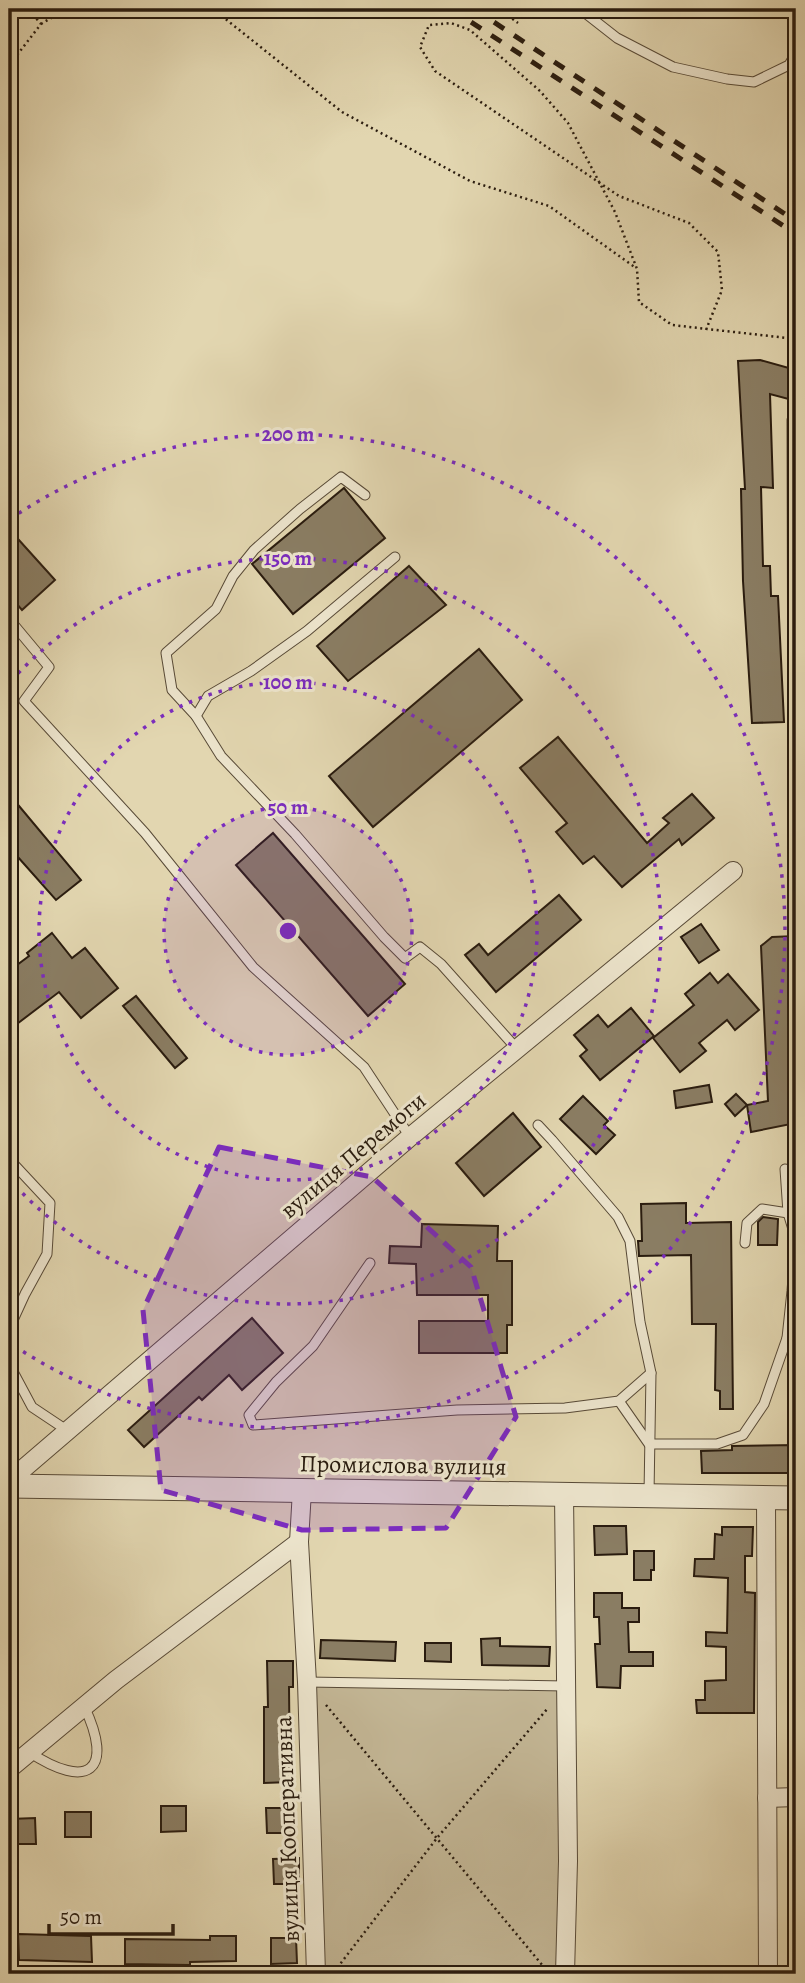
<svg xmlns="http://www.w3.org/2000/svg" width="805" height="1983" font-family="Alegreya,serif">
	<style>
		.green { fill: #c3b695; stroke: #766952; stroke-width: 2 }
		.building { fill: #8a7d63; stroke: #2a1c0f; stroke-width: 2 }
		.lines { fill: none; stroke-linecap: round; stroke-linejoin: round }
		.service-casing { stroke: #584a37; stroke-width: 11 }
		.minor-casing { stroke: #584a37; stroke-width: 20 }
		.tertiary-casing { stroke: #584a37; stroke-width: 25 }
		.path { stroke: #2a1c0f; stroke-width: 2.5; stroke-dasharray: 2 3.5; stroke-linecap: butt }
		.service { stroke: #ece4cc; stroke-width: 9 }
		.minor { stroke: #ece4cc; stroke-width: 18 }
		.tertiary { stroke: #ece4cc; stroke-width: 23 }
		.rail { stroke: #2a1c0f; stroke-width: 5; stroke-dasharray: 12 12; stroke-linecap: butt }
		.marked { fill: #7b2cbf; fill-opacity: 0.2; stroke: #7b2cbf; stroke-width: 5; stroke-dasharray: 14 9; stroke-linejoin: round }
		.ring { fill: none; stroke: #7b2cbf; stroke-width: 3.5; stroke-dasharray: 3.5 7 }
		.labels { text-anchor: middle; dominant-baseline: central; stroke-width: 6; stroke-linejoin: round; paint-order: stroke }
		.street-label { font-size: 24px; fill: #2a1c0f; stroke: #ece4cc }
		.centre { fill: #7b2cbf; stroke: #ece4cc; stroke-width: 3.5 }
		.ring-label { font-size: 21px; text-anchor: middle; font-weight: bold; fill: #7b2cbf; stroke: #ece4cc; stroke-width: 6; stroke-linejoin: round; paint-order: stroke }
	</style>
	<rect width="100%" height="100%" fill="#e2d6b0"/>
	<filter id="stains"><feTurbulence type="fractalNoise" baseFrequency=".00286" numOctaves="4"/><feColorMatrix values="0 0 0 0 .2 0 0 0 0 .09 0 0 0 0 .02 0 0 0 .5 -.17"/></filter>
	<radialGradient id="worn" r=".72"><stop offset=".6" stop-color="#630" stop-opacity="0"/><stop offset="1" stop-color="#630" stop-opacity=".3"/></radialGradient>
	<polygon class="green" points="307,1682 566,1686 565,1974 316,1974"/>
	<g class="building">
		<polygon points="760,360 796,370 796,401 770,394 773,488 761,487 763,566 770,566 771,596 778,596 784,722 752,723 743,581 741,489 745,489 738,361"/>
		<polygon points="344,488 385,538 293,614 252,564"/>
		<polygon points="9,529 55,580 22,610 9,595"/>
		<polygon points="409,566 446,605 348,681 317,646"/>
		<polygon points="479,649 522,700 373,827 329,776"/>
		<polygon points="558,737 647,843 669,823 663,818 692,794 714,818 682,845 679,839 622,887 594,856 583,864 556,832 567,823 520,768"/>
		<polygon points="9,794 81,880 56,900 9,847"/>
		<polygon points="273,833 405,984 368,1016 236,865"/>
		<polygon points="559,895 581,920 496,992 465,955 479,944 488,955"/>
		<polygon points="701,924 719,950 699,963 681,937"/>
		<polygon points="52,933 72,958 85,948 118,988 81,1018 59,992 9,1030 9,971 29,956 27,953"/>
		<polygon points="796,936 796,1123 751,1132 747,1105 768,1101 761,946 772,937"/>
		<polygon points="710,973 718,983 728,974 759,1010 735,1030 727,1020 699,1043 706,1051 680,1072 653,1038 694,1005 685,994"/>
		<polygon points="136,996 187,1058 175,1068 123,1006"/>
		<polygon points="631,1008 654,1036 600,1080 580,1056 587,1050 574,1035 598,1015 608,1027"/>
		<polygon points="709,1085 712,1102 676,1108 674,1091"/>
		<polygon points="736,1094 747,1105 735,1116 725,1104"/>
		<polygon points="583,1096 608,1121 604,1125 615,1135 596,1154 560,1119"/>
		<polygon points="513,1113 541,1147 484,1196 456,1163"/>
		<polygon points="686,1203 686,1223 731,1222 733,1409 720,1409 720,1391 715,1390 716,1324 692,1324 691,1255 639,1256 638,1241 642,1241 641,1204"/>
		<polygon points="763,1217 778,1219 777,1245 758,1245 758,1222"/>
		<polygon points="422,1224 498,1226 497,1261 512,1261 512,1325 507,1325 507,1353 419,1353 419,1321 488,1321 488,1295 417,1295 416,1264 389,1263 390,1246 421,1247"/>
		<polygon points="252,1318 283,1353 242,1390 229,1375 202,1400 199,1397 144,1447 128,1430"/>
		<polygon points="796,1445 796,1473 702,1473 701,1451 732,1450 732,1446"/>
		<polygon points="594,1526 626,1526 627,1554 595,1555"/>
		<polygon points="722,1527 753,1527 752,1556 745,1556 745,1592 755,1593 754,1713 697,1713 696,1700 705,1700 705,1681 726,1680 726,1647 706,1646 706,1632 727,1633 728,1578 694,1576 695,1559 714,1559 715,1534 722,1535"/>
		<polygon points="634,1551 654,1551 654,1570 651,1570 651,1580 634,1580"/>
		<polygon points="594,1593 622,1593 622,1608 639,1608 639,1622 628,1622 629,1652 653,1652 653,1666 621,1666 620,1688 597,1687 595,1644 600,1644 599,1617 594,1617"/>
		<polygon points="500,1638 500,1646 550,1647 549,1666 482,1665 481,1639"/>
		<polygon points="321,1640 396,1642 395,1661 320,1658"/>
		<polygon points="425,1643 451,1643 451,1662 425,1661"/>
		<polygon points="267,1661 293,1661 293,1687 289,1687 290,1782 264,1783 264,1707 268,1707"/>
		<polygon points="161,1806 186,1806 186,1831 161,1832"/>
		<polygon points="266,1808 292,1808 292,1833 267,1833"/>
		<rect x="65" y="1812" width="26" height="25"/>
		<polygon points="35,1818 36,1844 10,1844 10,1819"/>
		<polygon points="299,1858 299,1884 274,1884 273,1859"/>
		<polygon points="18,1934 91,1936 92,1962 19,1960"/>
		<polygon points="210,1936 236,1936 236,1961 190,1962 190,1965 125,1964 125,1939 210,1940"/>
		<polygon points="271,1938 296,1938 297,1963 271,1964"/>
	</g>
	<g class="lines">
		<defs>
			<g id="service">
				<polyline points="580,9 617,38 673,67 727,79 754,82 789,65 796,53"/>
				<polyline points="796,422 792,420 793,798 796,820"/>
				<polyline points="365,495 341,477 300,509 254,550 233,576 216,609 166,653 172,690 196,716 221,756 295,834 384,937 405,958 420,947 441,964 516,1048"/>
				<polyline points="9,619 49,667 24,701 145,833 253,967 364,1067 410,1137"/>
				<polyline points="196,716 208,696 251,671 307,631 395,557"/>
				<polyline points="538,1125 552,1140 618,1217 630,1241 640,1322 651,1373 649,1494"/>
				<polyline points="9,1159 50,1203 47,1254 25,1294 9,1329"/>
				<polyline points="745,1243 747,1223 762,1209 788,1213"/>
				<polyline points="370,1263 313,1346 276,1382 249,1415 253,1425 457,1410 565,1408 619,1401 651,1373"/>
				<polyline points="787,1338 796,1343"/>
				<polyline points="9,1364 32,1407 68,1431"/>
				<polyline points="619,1401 649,1444 717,1444 743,1435 764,1404 787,1338 792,1291 796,1239 788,1213 785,1169"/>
				<polyline points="307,1682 566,1686"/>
				<path d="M29,1752C88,1791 115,1771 84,1706"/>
			</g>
			<g id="minor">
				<polyline points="9,1481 410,1137 733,871"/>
				<polyline points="302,1490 299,1542 307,1682 316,1974"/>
				<polyline points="564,1493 568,1861 565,1974"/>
				<polyline points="766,1498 768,1974"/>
				<polyline points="9,1769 116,1680 299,1542"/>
				<polyline points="767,1798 796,1797"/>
			</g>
			<polyline id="tertiary" points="9,1486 796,1498"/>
		</defs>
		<use href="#service" class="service-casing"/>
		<use href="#minor" class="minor-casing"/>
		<use href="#tertiary" class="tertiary-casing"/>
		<g class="path">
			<polyline points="213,9 342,112 470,181 549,206 636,268"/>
			<polyline points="499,9 518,23"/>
			<polyline points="41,24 66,9"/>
			<polyline points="9,62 14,59 41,24 28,9"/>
			<polyline points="706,330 722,290 718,252 689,223 619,196 435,71 420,47 429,25 451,23 470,30 540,91 568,123 615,212 637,269 639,302 672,325 796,339"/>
			<polyline points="326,1705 548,1972"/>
			<polyline points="334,1972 437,1838 548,1708"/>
		</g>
		<use href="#service" class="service"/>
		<use href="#minor" class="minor"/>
		<use href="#tertiary" class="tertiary"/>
		<g class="rail">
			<polyline points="451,9 796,234"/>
			<polyline points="474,9 788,216"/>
			<polyline points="792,264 796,266"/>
		</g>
	</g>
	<path class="marked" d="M219,1147L372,1177L471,1267L516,1417L446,1528L302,1530L161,1490L143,1310Z"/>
	<circle cx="288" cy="931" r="124" fill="#7b2cbf" fill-opacity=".12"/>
	<g class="ring">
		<circle cx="288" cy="931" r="124"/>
		<circle cx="288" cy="931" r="249"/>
		<path d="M11 681A373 373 0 1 1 11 1181"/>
		<path d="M10 519A497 497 0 1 1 10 1343"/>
	</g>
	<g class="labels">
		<g class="street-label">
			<text transform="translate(353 1155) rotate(-40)">вулиця Перемоги</text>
			<text transform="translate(403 1465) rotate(1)">Промислова вулиця</text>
			<text transform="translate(287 1829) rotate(-92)">вулиця Кооперативна</text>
		</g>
	</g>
	<circle cx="288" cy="931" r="10" class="centre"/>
	<g class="ring-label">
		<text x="288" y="441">200 m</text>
		<text x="288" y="565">150 m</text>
		<text x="288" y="689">100 m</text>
		<text x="288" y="814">50 m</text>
	</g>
	<rect width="805" height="1983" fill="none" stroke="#e2d6b0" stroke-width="35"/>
	<rect x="10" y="10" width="784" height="1962" fill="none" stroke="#2a1c0f" stroke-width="3.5"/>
	<rect x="18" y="18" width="770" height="1948" fill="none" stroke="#2a1c0f" stroke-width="2"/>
	<path d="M49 1924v10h124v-10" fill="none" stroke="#2a1c0f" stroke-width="3.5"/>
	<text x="60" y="1924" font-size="21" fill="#2a1c0f" stroke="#ece4cc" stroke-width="5" paint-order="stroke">50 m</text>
	<rect width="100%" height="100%" filter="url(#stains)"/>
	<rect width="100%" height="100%" fill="url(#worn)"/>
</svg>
